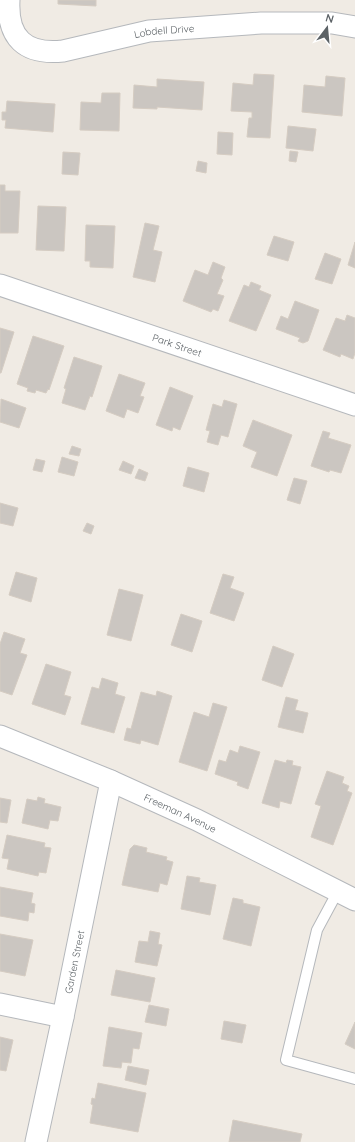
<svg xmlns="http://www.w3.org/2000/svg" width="355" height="1142" font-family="Quicksand,sans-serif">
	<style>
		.building { fill: #cbc6c1; stroke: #d5ccc2 }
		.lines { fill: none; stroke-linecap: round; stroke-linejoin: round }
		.lane-casing { stroke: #b5b8bc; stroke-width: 12 }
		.street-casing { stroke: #b5b8bc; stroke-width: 23 }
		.lane { stroke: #fff; stroke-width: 10 }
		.street { stroke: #fff; stroke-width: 21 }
		.labels { text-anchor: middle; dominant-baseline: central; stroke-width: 3; stroke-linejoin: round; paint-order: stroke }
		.street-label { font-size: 10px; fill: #5c6266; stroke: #fff }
	</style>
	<rect width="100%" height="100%" fill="#f0ebe4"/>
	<g class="building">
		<polygon points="58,0 96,0 96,6 58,4"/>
		<polygon points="254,74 274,75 270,138 247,137 249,118 252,118 252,112 231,111 233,83 253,85"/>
		<polygon points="326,76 345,78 342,116 302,112 304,85 325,87"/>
		<polygon points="157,79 204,82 202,110 157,107 157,109 133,108 134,85 157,87"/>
		<polygon points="102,93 120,93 119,131 80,130 81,102 101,103"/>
		<polygon points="7,101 55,104 53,132 5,128 6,120 2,120 2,112 6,112"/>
		<polygon points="288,126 316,129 313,151 286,148"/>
		<polygon points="218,132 233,133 232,155 217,154"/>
		<polygon points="290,151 298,152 296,162 289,161"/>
		<polygon points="63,152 80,153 78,175 62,174"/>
		<polygon points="198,161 207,163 206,173 196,171"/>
		<polygon points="0,185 5,185 5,191 20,191 18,233 0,233"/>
		<polygon points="38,206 66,207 64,251 36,250"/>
		<polygon points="145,223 159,226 153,250 162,252 155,282 133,277"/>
		<polygon points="86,225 115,226 113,268 90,267 90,261 85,261"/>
		<polygon points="274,236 294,242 288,261 267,255"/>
		<polygon points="355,242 355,268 348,265"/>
		<polygon points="325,253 341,259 332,284 315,279"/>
		<polygon points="213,262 225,267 221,278 223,280 217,294 224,296 218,311 213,309 211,312 183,301 195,270 208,275"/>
		<polygon points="251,282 261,286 259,290 271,295 256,331 229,321 244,285 249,287"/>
		<polygon points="295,301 319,310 308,341 303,343 298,341 300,338 276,329 281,316 288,319"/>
		<polygon points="347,315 355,318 355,353 353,359 341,354 340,357 323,350 336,318 345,321"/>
		<polygon points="0,328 14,332 1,373 0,373"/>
		<polygon points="33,336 64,346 49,390 48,389 46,393 36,390 35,393 27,391 28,388 17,384"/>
		<polygon points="74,357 102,366 92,397 90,396 85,410 62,403 66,389 64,388"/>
		<polygon points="119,374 145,383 140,396 144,397 138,413 127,409 124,418 106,411"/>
		<polygon points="170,387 193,396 180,430 173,427 172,431 156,425"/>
		<polygon points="1,399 26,408 19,428 0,422"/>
		<polygon points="224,400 237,404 228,437 221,435 218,445 207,442 210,431 206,430 213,404 222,407"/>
		<polygon points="253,420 292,435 277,476 251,467 257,452 243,446"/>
		<polygon points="323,431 330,433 328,438 351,445 341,473 330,470 329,472 311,466"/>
		<polygon points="72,446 81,449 79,456 69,454"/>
		<polygon points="62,457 78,462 74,476 58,472"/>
		<polygon points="36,459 45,461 42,472 33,470"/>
		<polygon points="123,461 134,466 131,474 119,470"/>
		<polygon points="188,467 209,473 204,492 183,486"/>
		<polygon points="139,469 148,473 145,481 135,478"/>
		<polygon points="294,478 307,481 300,504 287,500"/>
		<polygon points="0,503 18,508 13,526 0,523"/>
		<polygon points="87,523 94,526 91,534 83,531"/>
		<polygon points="16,572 37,578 31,602 9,595"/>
		<polygon points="223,574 234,577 230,588 244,593 234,621 210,613"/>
		<polygon points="119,589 143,595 131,641 107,635"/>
		<polygon points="181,614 202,621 192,652 171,645"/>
		<polygon points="4,632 25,639 20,653 27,655 12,695 0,691 0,644"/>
		<polygon points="273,646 294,654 282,687 262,680"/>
		<polygon points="46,664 71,672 64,695 71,697 65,715 32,704"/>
		<polygon points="102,678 118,683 115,694 125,697 114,733 81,724 92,687 99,689"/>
		<polygon points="157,691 172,696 158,745 141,740 140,744 124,740 127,728 131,729 141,692 156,696"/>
		<polygon points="286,697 298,700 295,710 308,713 303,733 278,727"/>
		<polygon points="213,703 227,707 207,771 179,762 194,712 209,717"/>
		<polygon points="240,746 260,752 248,789 237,785 238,782 215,774 219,760 226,762 230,750 238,753"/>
		<polygon points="275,760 286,763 287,760 293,761 292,765 301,767 291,804 280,801 279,808 262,803"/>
		<polygon points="327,771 344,777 342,783 349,786 347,791 352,793 333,845 311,837 321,806 315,804"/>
		<polygon points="38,797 45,799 44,803 61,807 58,821 50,820 48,829 22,823 27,799 37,801"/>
		<polygon points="0,798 11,800 7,823 0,822"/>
		<polygon points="7,835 45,843 44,847 51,848 46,873 39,872 38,876 7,869 9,859 2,858"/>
		<polygon points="134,845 147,848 146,852 167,857 166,860 173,862 167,885 160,883 158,892 122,885 130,849"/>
		<polygon points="187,876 200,878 199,882 216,885 210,915 181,909"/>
		<polygon points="0,887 33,893 31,903 35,904 34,913 29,912 28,921 0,916"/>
		<polygon points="233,898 243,900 243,903 260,907 251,946 223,939"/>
		<polygon points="150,931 160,933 158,944 162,945 157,966 135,962 139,941 148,942"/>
		<polygon points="0,934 33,940 25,976 0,971"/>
		<polygon points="116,970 155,978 150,1002 111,995"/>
		<polygon points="149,1005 169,1009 166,1026 145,1022"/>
		<polygon points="224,1021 246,1025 242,1043 221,1039"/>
		<polygon points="355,1022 355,1049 345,1044"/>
		<polygon points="109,1027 142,1033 139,1049 133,1048 131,1063 122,1062 121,1068 103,1066"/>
		<polygon points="0,1037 13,1040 6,1071 0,1070"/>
		<polygon points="128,1066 149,1070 146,1085 125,1080"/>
		<polygon points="98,1083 146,1093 138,1132 90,1123 93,1105 91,1104 92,1098 95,1099"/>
		<polygon points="233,1120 302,1134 300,1142 229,1142"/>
	</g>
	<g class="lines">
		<defs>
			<polyline id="lane" points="338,891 317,930 286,1060 355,1079"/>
			<g id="street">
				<path id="s1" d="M9,0C7,38 25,55 63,51L149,31L261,23H332L355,27"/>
				<path id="s2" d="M0,285L355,405"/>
				<path id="s3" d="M0,736L111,781L197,820L355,900"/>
				<polyline points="0,1004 63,1017"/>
				<path id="s4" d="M36,1142L63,1017L111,781"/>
			</g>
		</defs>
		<use href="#lane" class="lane-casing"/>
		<use href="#street" class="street-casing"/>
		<use href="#lane" class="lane"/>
		<use href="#street" class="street"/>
	</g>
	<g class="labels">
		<g class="street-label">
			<text stroke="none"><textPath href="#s1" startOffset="192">Lobdell Drive</textPath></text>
			<text stroke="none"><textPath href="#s2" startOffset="187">Park Street</textPath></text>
			<text stroke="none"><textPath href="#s3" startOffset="196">Freeman Avenue</textPath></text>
			<text stroke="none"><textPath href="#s4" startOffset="184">Garden Street</textPath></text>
		</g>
	</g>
	<g transform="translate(327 28) rotate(16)" stroke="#ffffff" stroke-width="3" paint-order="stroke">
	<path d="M0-3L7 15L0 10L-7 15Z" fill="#5c6266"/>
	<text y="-6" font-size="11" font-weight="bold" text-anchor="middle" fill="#5c6266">N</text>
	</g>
</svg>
